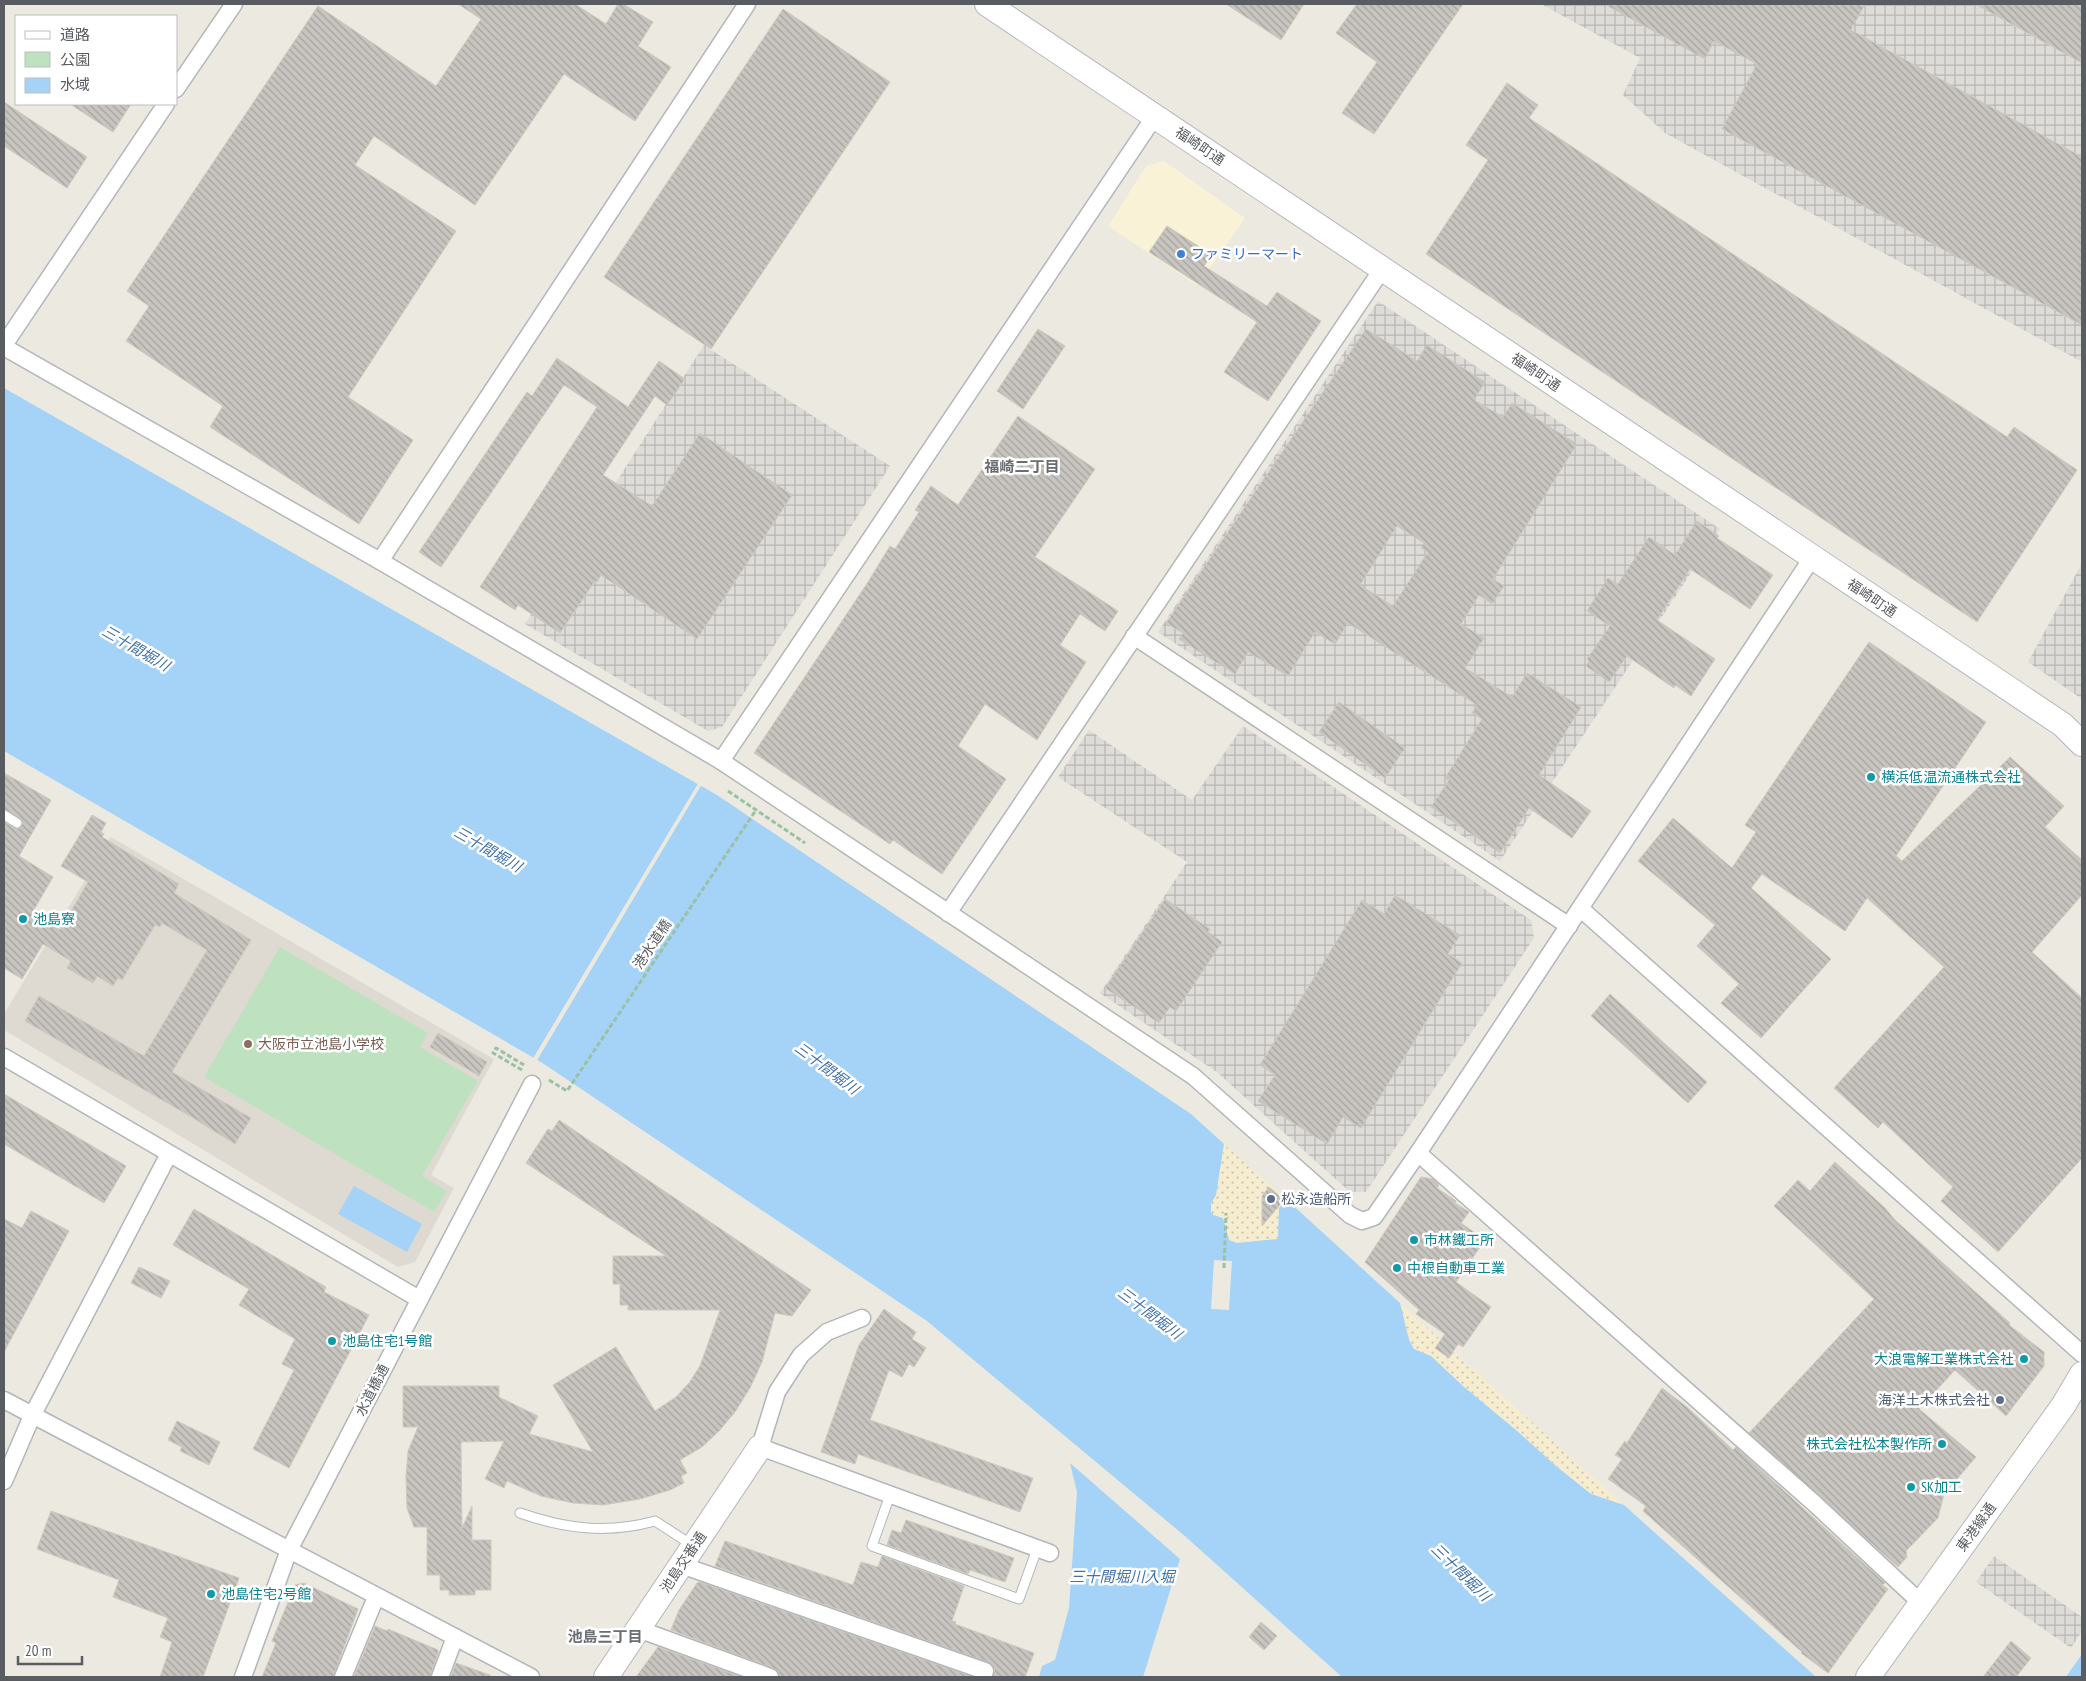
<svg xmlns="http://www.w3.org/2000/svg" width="2086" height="1681" font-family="'PT Sans Narrow','Noto Sans JP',sans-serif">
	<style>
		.commercial { fill: #faf2d6 }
		.industrial { fill: url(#industrial-grid) }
		.education { fill: #dedad2 }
		.sand { fill: url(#sand-dots) }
		.green { fill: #bee1bf }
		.water { fill: #a4d3f7 }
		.pier { fill: #ebe9e0 }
		.building { fill: url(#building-back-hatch); stroke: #cfcabf; fill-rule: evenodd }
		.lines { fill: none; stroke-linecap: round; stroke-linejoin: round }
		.lane-casing { stroke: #b3b6ba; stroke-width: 11 }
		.street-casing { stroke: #b3b6ba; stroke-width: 19 }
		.secondary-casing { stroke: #b4b7bc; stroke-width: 26 }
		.path { stroke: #99c1a4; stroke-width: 3; stroke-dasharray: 5 2.5; stroke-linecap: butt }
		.lane { stroke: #fff; stroke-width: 9 }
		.street { stroke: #fff; stroke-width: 16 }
		.secondary { stroke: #fff; stroke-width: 24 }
		.shop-dot { fill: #3f7fe0; stroke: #fff; stroke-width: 2 }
		.culture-dot { fill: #0f9aa8; stroke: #fff; stroke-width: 2 }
		.education-dot { fill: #8d6e63; stroke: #fff; stroke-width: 2 }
		.service-dot { fill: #5c6f8a; stroke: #fff; stroke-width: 2 }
		.labels { text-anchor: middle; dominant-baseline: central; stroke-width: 5; stroke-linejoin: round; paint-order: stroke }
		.street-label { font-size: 14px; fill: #595c60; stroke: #fff }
		.shop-label { font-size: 14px; fill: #366cbe; stroke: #fff; text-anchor: start }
		.culture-label { font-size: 14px; fill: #0d838f; stroke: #fff; text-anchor: start }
		.education-label { font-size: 14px; fill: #785e54; stroke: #fff; text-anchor: start }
		.service-label { font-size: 14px; fill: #4e5e75; stroke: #fff; text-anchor: start }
		.neighbourhood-label { font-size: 15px; font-weight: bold; fill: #6a6e72; stroke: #fff }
		.water-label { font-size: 15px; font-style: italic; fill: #4474a7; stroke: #fff }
	</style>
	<defs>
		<pattern id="industrial-grid" width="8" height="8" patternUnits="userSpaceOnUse" patternTransform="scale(1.25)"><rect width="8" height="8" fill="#dedcd8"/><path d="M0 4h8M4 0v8" fill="none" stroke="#b7b6b3"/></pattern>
		<pattern id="sand-dots" width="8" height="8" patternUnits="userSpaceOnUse" patternTransform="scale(1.25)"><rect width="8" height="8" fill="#f6edd0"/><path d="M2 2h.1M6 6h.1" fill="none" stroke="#cac3ac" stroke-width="1.8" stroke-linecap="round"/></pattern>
		<pattern id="building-back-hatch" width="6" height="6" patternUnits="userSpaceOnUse" patternTransform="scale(1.25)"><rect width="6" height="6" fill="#c8c5c0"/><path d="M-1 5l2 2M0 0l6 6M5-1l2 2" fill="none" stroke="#a5a39f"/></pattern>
	</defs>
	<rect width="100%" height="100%" fill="#ebe9e0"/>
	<polygon class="commercial" points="1164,161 1245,218 1198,286 1108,226 1146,166"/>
	<g class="industrial">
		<polygon points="1541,4 2082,4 2082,362 1665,133 1623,95 1640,58"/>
		<polygon points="1378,301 1720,529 1500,861 1158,632"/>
		<polygon points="704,345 890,466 722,727 708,731 525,624"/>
		<polygon points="2082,563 2082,699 2028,662"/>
		<polygon points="1243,726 1531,920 1534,938 1366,1192 1350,1192 1218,1073 1100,993 1187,862 1058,777 1089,730 1192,800"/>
		<polygon points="1994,1556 2082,1617 2082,1631 2071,1648 1976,1582"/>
	</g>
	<polygon class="education" points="111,837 494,1059 431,1175 454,1188 415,1262 398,1267 4,1030 4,1014"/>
	<g class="sand">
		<polygon points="1224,1144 1287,1200 1279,1208 1278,1239 1233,1242 1229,1240 1227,1235 1211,1212 1211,1204 1216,1195"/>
		<polygon points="1400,1303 1624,1505 1591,1494 1556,1466 1516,1430 1464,1387 1431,1356 1414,1349 1409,1340"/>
	</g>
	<polygon class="green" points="280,947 428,1033 420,1047 478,1081 422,1176 447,1191 434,1212 204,1077"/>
	<g class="water">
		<polygon points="4,388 717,795 1191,1114 1224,1144 1216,1195 1211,1204 1211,1212 1213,1215 1223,1218 1229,1240 1237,1243 1278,1239 1279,1208 1287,1200 1400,1303 1409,1340 1414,1349 1431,1356 1464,1387 1516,1430 1556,1466 1591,1494 1624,1505 1816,1677 1342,1677 1186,1537 927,1321 541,1062 4,751"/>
		<polygon points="354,1186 422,1224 407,1252 338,1214"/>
		<polygon points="1070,1463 1180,1559 1143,1677 1039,1677 1042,1666 1055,1660 1069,1608 1077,1492"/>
		<polygon points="2082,1654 2082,1677 2066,1677"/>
	</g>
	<g class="pier">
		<polygon points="699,782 702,784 536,1062 532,1060"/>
		<polygon points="1214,1260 1232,1261 1229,1310 1211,1309"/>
	</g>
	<g class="building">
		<polygon points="458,4 575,4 606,24 618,4 623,4 653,22 638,46 671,67 635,121 564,74 475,205 374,136 355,165 456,231 348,397 413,440 359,524 210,427 223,406 126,341 149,306 127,291 318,6 436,86 481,19"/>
		<polygon points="1226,4 1304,4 1281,40"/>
		<polygon points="1357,4 1463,4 1374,134 1342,113 1377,62 1336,33"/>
		<polygon points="1604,4 1865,4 1851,30 2082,157 2082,325 1722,129 1757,64 1714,41 1705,59"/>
		<polygon points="1975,4 2082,4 2082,63"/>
		<polygon points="783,9 890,82 711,349 604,277"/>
		<polygon points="1507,83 1538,105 1529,118 2007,437 2014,427 2077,470 1977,622 1426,254 1488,160 1466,145"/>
		<polygon points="4,102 87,157 67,188 4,146"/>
		<polygon points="70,104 131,104 113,132"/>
		<polygon points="1167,226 1212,255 1204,266 1267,306 1277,292 1321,321 1268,401 1224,372 1257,322 1149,252"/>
		<polygon points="1038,329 1065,346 1023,409 997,391"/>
		<path d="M1366,329L1417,361L1427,345L1485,382L1474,400L1503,417L1512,403L1577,444L1493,579L1504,586L1492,604L1479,595L1461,624L1484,638L1465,668L1512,697L1527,673L1581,707L1539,775L1591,811L1572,838L1529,808L1500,853L1431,807L1449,780L1445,778L1482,719L1472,713L1477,705L1348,623L1335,644L1315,632L1288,676L1248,652L1235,674L1179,639L1183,633L1166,623ZM1397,526L1424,543L1421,548L1428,552L1393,606L1360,585Z"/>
		<polygon points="557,358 628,407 659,361 685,379 667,405 655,396 603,475 652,506 700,433 792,495 697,639 601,575 597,582 595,581 560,633 518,605 515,610 480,587 597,407 564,385 441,567 419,552 527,392 532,396"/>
		<polygon points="1018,416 1095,469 1035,557 1118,611 1105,631 1080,614 1060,645 1086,662 1037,740 985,704 958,746 1006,779 942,874 893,840 890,844 754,753 868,582 890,546 895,549 919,512 915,510 931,486 958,505"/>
		<polygon points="1697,521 1719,536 1717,538 1773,575 1750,609 1690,569 1657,620 1715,659 1691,696 1675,685 1674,688 1627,656 1609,682 1586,666 1589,661 1587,659 1610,626 1587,611 1608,578 1618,584 1649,537 1675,555"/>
		<polygon points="1869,642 1986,722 1896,856 1902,861 2010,757 2064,806 2045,827 2082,860 2082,895 2032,952 2082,998 2082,1158 1998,1252 1941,1201 1953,1187 1883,1122 1878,1128 1834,1088 1944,967 1867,898 1845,931 1762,874 1751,888 1831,959 1761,1038 1721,1003 1739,984 1697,946 1715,925 1638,861 1673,818 1732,868 1756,832 1745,825"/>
		<polygon points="1339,702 1405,748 1385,778 1319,732"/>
		<polygon points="4,773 51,800 19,856 53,877 32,913 60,930 88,882 61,866 92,815 106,823 101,832 104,834 102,837 179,884 174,893 251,940 172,1072 251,1118 235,1144 190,1116 25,1021 39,996 144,1056 207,950 162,923 160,927 155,925 122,980 118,978 113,986 97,976 93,983 67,968 71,961 43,944 22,979 4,968 4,822 16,829 20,828 23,823 20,818 4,809"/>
		<polygon points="1395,895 1460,935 1448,954 1462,963 1361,1128 1343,1117 1327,1144 1258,1101 1275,1075 1260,1065 1362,900 1384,914"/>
		<polygon points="1165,899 1210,929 1208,932 1222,942 1176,1011 1170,1007 1159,1023 1105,988"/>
		<polygon points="1610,994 1707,1082 1688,1103 1591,1016"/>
		<polygon points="438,1033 487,1062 479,1076 430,1047"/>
		<polygon points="4,1094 126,1166 104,1203 4,1144"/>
		<polygon points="559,1120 811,1290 792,1316 775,1313 762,1362 750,1388 735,1412 719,1431 702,1447 680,1460 687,1473 681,1476 684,1483 670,1490 640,1499 603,1505 573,1503 541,1496 507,1481 504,1488 485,1479 504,1441 461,1442 462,1528 472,1506 472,1540 491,1540 491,1590 475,1590 475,1595 449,1595 449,1590 440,1590 440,1575 427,1575 427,1527 414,1527 407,1508 406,1477 408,1451 418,1427 403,1427 403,1386 499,1386 499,1397 538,1416 529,1434 593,1452 553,1385 616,1347 655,1411 676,1397 689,1383 700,1366 720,1310 628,1310 628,1305 620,1305 620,1284 613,1284 613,1256 666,1256 526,1163 548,1129 552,1131"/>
		<polygon points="1835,1162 1885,1208 1895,1220 2010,1323 2009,1325 2044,1352 2044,1366 2006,1416 1955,1370 1919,1409 1976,1457 1944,1494 1938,1518 1906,1551 1907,1557 1898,1567 1749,1433 1874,1299 1774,1206 1798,1180 1810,1191"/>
		<polygon points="1421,1177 1433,1179 1439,1185 1437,1188 1456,1201 1455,1203 1469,1212 1461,1223 1485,1240 1456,1282 1491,1307 1463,1347 1458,1344 1449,1358 1435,1348 1445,1334 1416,1314 1419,1310 1365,1262"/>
		<polygon points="1269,1187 1284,1200 1262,1226 1262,1196"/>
		<polygon points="194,1209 326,1287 324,1292 369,1315 289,1468 253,1449 294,1370 282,1364 295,1339 239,1305 249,1289 173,1245"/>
		<polygon points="31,1211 69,1231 4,1352 4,1219 22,1228"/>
		<polygon points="139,1267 170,1281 161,1298 131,1283"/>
		<polygon points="884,1309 916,1332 912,1339 926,1348 914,1367 909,1364 902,1377 889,1370 870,1420 1033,1478 1020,1512 858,1454 855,1464 821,1452 859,1345"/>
		<polygon points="1662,1388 1687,1407 1733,1450 1736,1447 1885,1583 1882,1585 1888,1589 1828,1673 1801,1653 1802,1652 1643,1511 1646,1506 1608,1479 1622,1459 1615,1455 1625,1441 1627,1443"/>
		<polygon points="177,1421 220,1442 209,1465 180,1451 182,1447 168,1440"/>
		<polygon points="51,1511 239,1578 203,1677 160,1677 172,1642 160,1637 168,1618 113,1597 119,1580 37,1549"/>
		<polygon points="906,1520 1014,1558 1005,1582 970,1570 968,1574 887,1545 892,1530 901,1533"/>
		<polygon points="725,1541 853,1585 861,1562 878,1567 882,1556 964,1586 952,1621 956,1622 955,1624 1034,1653 1025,1677 993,1677 995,1669 988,1662 715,1566"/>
		<polygon points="700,1582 973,1677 780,1677 778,1671 773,1668 671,1630 679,1610 697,1583"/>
		<polygon points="304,1583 358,1609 333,1677 262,1677 276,1643 272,1641 295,1585"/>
		<polygon points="1261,1622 1277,1636 1264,1650 1249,1637"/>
		<polygon points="375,1626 387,1631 388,1629 438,1650 438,1653 430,1677 354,1677"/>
		<polygon points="2011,1641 2031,1658 2016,1677 1983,1677"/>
		<polygon points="658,1647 741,1677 636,1677"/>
		<polygon points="456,1663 490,1675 490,1677 451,1677"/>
	</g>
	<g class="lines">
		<defs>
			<g id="lane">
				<polyline points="4,815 17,823"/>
				<polyline points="890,1495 872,1546 1019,1599 1037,1549"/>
				<path d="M520,1513C565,1529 608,1534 655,1521L692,1545"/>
			</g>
			<g id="street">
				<polyline points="176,89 234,4"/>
				<polyline points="4,345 166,104"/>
				<polyline points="4,347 380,561 721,761 1193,1076 1350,1215 1362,1221 1374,1217 1418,1153 1812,558"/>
				<polyline points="380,561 747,4"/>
				<polyline points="1134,636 1569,926"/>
				<polyline points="721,761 1155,116"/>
				<polyline points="1581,909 2082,1354"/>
				<polyline points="948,913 1383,268"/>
				<polyline points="4,1057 419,1299"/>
				<polyline points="1418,1153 1815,1504 1921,1603"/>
				<polyline points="862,1318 827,1332 801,1355 777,1392 760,1447 1050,1553"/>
				<polyline points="4,1400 531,1677"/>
				<polyline points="4,1481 32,1416 169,1154"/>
				<polyline points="681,1565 985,1671 983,1677"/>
				<polyline points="638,1629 770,1677"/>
				<polyline points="243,1677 289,1550 532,1084"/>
				<polyline points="343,1677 376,1597"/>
				<polyline points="440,1677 455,1637"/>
			</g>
			<g id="secondary">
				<polyline points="987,4 2063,725 2082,744"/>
				<polyline points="606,1677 760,1447"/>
				<polyline points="1868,1677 2063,1406 2082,1374"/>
			</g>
		</defs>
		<use href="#lane" class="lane-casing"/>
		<use href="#street" class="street-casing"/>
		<use href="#secondary" class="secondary-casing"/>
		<g class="path">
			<polyline points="728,791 805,843"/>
			<polyline points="522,1070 493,1053 496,1048 524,1065"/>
			<polyline points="549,1080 567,1091 756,810"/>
			<polyline points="1224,1268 1226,1213"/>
		</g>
		<use href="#lane" class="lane"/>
		<use href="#street" class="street"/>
		<use href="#secondary" class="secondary"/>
	</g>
	<circle class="shop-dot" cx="1181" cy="254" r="5"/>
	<g class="culture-dot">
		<circle cx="1871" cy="777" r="5"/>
		<circle cx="23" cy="919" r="5"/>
		<circle cx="1414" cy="1240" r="5"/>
		<circle cx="1397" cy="1268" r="5"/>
		<circle cx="332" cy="1341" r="5"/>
		<circle cx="2024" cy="1359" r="5"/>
		<circle cx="1942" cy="1444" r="5"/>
		<circle cx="1911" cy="1487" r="5"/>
		<circle cx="211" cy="1594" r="5"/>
	</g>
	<circle class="education-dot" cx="248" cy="1044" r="5"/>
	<g class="service-dot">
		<circle cx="1271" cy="1199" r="5"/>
		<circle cx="2000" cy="1400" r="5"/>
	</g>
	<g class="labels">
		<g class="street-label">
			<text transform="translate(1200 146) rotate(34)">福崎町通</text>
			<text transform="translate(1536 372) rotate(34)">福崎町通</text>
			<text transform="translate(1872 598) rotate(34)">福崎町通</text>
			<text transform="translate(652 944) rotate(-56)">港水道橋</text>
			<text transform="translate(372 1390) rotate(-63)">水道橋通</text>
			<text transform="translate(1976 1527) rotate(-54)">東港線通</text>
			<text transform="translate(683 1562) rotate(-56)">池島交番通</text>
		</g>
		<g class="shop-label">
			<text x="1191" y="254">ファミリーマート</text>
		</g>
		<g class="culture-label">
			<text x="1881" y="777">横浜低温流通株式会社</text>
			<text x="33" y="919">池島寮</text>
			<text x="1424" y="1240">市林鐵工所</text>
			<text x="1407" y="1268">中根自動車工業</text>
			<text x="342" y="1341">池島住宅1号館</text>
			<text x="2014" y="1359" text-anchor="end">大浪電解工業株式会社</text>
			<text x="1932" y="1444" text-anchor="end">株式会社松本製作所</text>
			<text x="1921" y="1487">SK加工</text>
			<text x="221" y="1594">池島住宅2号館</text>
		</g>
		<g class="education-label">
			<text x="258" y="1044">大阪市立池島小学校</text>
		</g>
		<g class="service-label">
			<text x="1281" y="1199">松永造船所</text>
			<text x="1990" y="1400" text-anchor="end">海洋土木株式会社</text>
		</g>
		<g class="neighbourhood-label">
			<text x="1022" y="466">福崎二丁目</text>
			<text x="605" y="1636">池島三丁目</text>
		</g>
		<g class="water-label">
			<text transform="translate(136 648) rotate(30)">三十間堀川</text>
			<text transform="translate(488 849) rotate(30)">三十間堀川</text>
			<text transform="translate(827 1068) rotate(37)">三十間堀川</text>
			<text transform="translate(1150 1313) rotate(37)">三十間堀川</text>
			<text transform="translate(1461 1572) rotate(44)">三十間堀川</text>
			<text x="1122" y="1576">三十間堀川入堀</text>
		</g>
	</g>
	<rect width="2086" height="1681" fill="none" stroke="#595c60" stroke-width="10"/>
	<rect x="15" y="15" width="162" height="90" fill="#ffffff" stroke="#bdbebf"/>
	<rect x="25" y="31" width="25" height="8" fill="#ffffff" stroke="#bdbebf"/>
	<text x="60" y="40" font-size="15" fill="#595c60">道路</text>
	<rect x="25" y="52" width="25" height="15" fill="#bee1bf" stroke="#bdbebf"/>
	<text x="60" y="65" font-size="15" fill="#595c60">公園</text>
	<rect x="25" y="78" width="25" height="15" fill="#a4d3f7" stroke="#bdbebf"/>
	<text x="60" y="90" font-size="15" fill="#595c60">水域</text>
	<path d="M18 1656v8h64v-8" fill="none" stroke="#595c60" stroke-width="2.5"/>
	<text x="25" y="1656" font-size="15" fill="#595c60" stroke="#ffffff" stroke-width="4" paint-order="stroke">20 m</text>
</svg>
